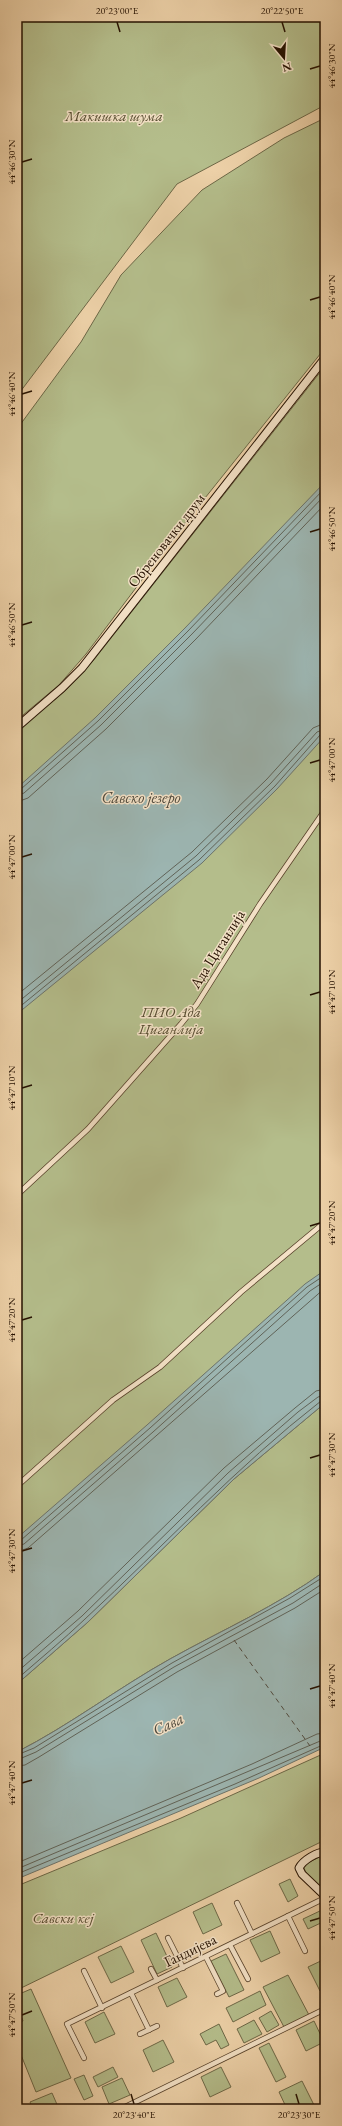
<svg xmlns="http://www.w3.org/2000/svg" width="342" height="2126" font-family="'EB Garamond',serif">
	<style>
		.green { fill: #b4bd8b; stroke: #6c6746 }
		.water { fill: #9cb5b1; stroke: #6c736a }
		.lines { fill: none; stroke-linecap: round; stroke-linejoin: round }
		.shore { stroke: #606358; stroke-width: 1 }
		.ferry { stroke: #4f4a3e; stroke-width: 1; stroke-dasharray: 5 4; stroke-linecap: butt }
		.street-casing { stroke: #57412a; stroke-width: 6 }
		.secondary-casing { stroke: #251100; stroke-width: 9 }
		.street { stroke: #f3e1c6; stroke-width: 4.5 }
		.secondary { stroke: #f3e1c6; stroke-width: 7 }
		.ticks { fill: none; stroke: #251100; stroke-width: 1.5 }
		.labels { text-anchor: middle; dominant-baseline: central; stroke-width: 3; stroke-linejoin: round; paint-order: stroke }
		.park-label { font-size: 15px; font-style: italic; fill: #574d31; stroke: #f3e1c6 }
		.street-label { font-size: 15px; fill: #251100; stroke: #f3e1c6 }
		.water-label { font-size: 16px; font-style: italic; fill: #4f4a3e; stroke: #f3e1c6 }
		.neatline { fill: none; stroke: #251100; stroke-width: 1.5 }
		.ticks-label { font-size: 10px; text-anchor: middle; fill: #251100 }
	</style>
	<rect width="100%" height="100%" fill="#edd1a8"/>
	<filter id="stains"><feTurbulence type="fractalNoise" baseFrequency=".005" numOctaves="4"/><feColorMatrix values="0 0 0 0 .2 0 0 0 0 .09 0 0 0 0 .02 0 0 0 .5 -.17"/></filter>
	<radialGradient id="worn" r=".72"><stop offset=".6" stop-color="#630" stop-opacity="0"/><stop offset="1" stop-color="#630" stop-opacity=".3"/></radialGradient>
	<g class="green">
		<polygon points="17,17 325,17 325,105 177,184 17,396"/>
		<polygon points="325,118 325,348 185,523 86,654 59,685 17,720 17,429 81,342 121,275 202,190 284,138"/>
		<polygon points="325,366 325,1309 17,1565 17,731 66,690 93,661"/>
		<path d="M325,1403V1571C277,1606 222,1630 170,1659C118,1688 70,1725 17,1752V1684L88,1622L234,1479Z"/>
		<polygon points="325,1753 325,1840 17,1990 17,1886 181,1818"/>
		<polygon points="321,1856 325,1858 325,1892 306,1873 304,1868 306,1864"/>
		<polygon points="290,1879 298,1896 288,1902 279,1884"/>
		<polygon points="212,1903 222,1925 203,1934 193,1912"/>
		<polygon points="322,1910 325,1921 308,1929 303,1919"/>
		<polygon points="270,1931 280,1953 261,1962 250,1940"/>
		<polygon points="156,1933 172,1967 157,1974 141,1940"/>
		<polygon points="121,1946 134,1972 111,1983 98,1957"/>
		<polygon points="226,1954 244,1990 229,1997 211,1961"/>
		<polygon points="325,1959 325,1989 320,1991 308,1967"/>
		<polygon points="288,1975 309,2015 284,2027 263,1987"/>
		<polygon points="177,1978 187,1997 167,2007 158,1987"/>
		<polygon points="31,1989 71,2078 36,2092 17,2045 17,2023 23,2021 22,2018 17,2020 17,1995"/>
		<polygon points="260,1991 266,2005 233,2022 226,2008"/>
		<polygon points="271,2011 279,2025 267,2032 259,2018"/>
		<polygon points="104,2012 115,2034 95,2043 85,2022"/>
		<polygon points="254,2020 262,2034 244,2043 237,2029"/>
		<polygon points="314,2021 324,2042 306,2051 296,2030"/>
		<polygon points="219,2024 229,2045 221,2049 216,2040 206,2045 200,2034"/>
		<polygon points="163,2040 174,2062 153,2072 143,2050"/>
		<polygon points="269,2043 286,2077 276,2082 259,2048"/>
		<polygon points="113,2067 118,2077 98,2087 93,2077"/>
		<polygon points="221,2067 231,2087 210,2097 201,2077"/>
		<polygon points="84,2075 93,2096 84,2100 74,2079"/>
		<polygon points="122,2078 130,2095 109,2104 102,2087"/>
		<polygon points="302,2081 314,2105 306,2109 287,2109 279,2092"/>
		<polygon points="52,2093 59,2109 33,2109 30,2102"/>
	</g>
	<g class="water">
		<polygon points="325,482 325,736 277,789 202,863 17,1014 17,788 95,718 185,628"/>
		<polygon points="325,1270 325,1403 234,1479 88,1622 17,1684 17,1538 147,1425 305,1284"/>
		<path d="M325,1571V1747L259,1778L17,1879V1752C70,1725 118,1688 170,1659C222,1630 277,1606 325,1571Z"/>
	</g>
	<g class="lines">
		<g class="shore">
			<polyline points="17,790 21,789 98,721 188,631 325,488"/>
			<polyline points="17,796 24,793 101,725 192,634 325,495"/>
			<polyline points="17,802 28,798 106,729 196,639 325,504"/>
			<polyline points="17,995 192,852 267,779 313,728 325,723"/>
			<polyline points="17,1003 196,856 271,783 317,732 325,729"/>
			<polyline points="17,1009 199,860 275,786 320,735 325,734"/>
			<polyline points="17,1541 21,1540 150,1428 307,1287 325,1275"/>
			<polyline points="17,1546 24,1544 153,1432 310,1291 325,1281"/>
			<polyline points="17,1552 28,1548 325,1288"/>
			<polyline points="17,1664 78,1611 224,1468 295,1408 316,1391 325,1389"/>
			<polyline points="17,1672 82,1616 228,1473 298,1412 318,1397 325,1395"/>
			<path d="M17,1679C40,1659 63,1640 85,1619C164,1546 236,1467 321,1401L325,1400"/>
			<polyline points="17,1755 34,1748 172,1663 290,1598 325,1576"/>
			<polyline points="17,1760 36,1752 174,1667 293,1603 325,1582"/>
			<polyline points="17,1766 25,1765 39,1757 177,1672 295,1608 325,1589"/>
			<polyline points="17,1863 252,1764 317,1734 325,1733"/>
			<polyline points="17,1869 325,1739"/>
			<polyline points="17,1874 235,1784 325,1744"/>
		</g>
		<polyline class="ferry" points="234,1640 310,1746"/>
		<defs>
			<g id="street">
				<polyline points="17,1195 88,1129 181,1024 197,1004 260,904 325,810"/>
				<polyline points="17,1486 113,1400 160,1367 241,1292 325,1222"/>
				<polyline points="237,1903 252,1934"/>
				<polyline points="288,1916 305,1951"/>
				<polyline points="168,1938 183,1968"/>
				<polyline points="230,1945 248,1979"/>
				<polyline points="206,1957 223,1991 217,1994"/>
				<polyline points="151,1969 157,1980"/>
				<polyline points="84,1971 102,2008"/>
				<polyline points="131,1993 149,2030"/>
				<polyline points="140,2034 157,2026"/>
				<polyline points="84,2058 67,2024 325,1898"/>
				<polyline points="121,2109 325,2009"/>
			</g>
			<g id="secondary">
				<polyline points="17,727 62,688 82,668 325,358"/>
				<path d="M325,1852C317,1852 303,1860 299,1868L302,1874L325,1896"/>
			</g>
		</defs>
		<use href="#street" class="street-casing"/>
		<use href="#secondary" class="secondary-casing"/>
		<use href="#street" class="street"/>
		<use href="#secondary" class="secondary"/>
	</g>
	<path class="ticks" d="M117,22L120,32M282,22L285,32M310,69L320,66M22,162L32,159M310,300L320,297M22,394L32,391M310,532L320,529M22,625L32,622M310,763L320,760M22,857L32,854M310,995L320,992M22,1088L32,1085M310,1226L320,1223M22,1320L32,1317M310,1458L320,1455M22,1551L32,1548M310,1689L320,1686M22,1783L32,1780M310,1921L320,1918M22,2015L32,2011M131,2094L134,2104M296,2094L299,2104"/>
	<g class="labels">
		<g class="park-label">
			<text x="114" y="115">Макишка шума</text>
			<text x="171" y="1011">ПИО Ада<tspan x="171" dy="17">Циганлија</tspan></text>
			<text x="63" y="1917">Савски кеј</text>
		</g>
		<g class="street-label">
			<text transform="translate(166 540) rotate(-52)">Обреновачки друм</text>
			<text transform="translate(217 949) rotate(-58)">Ада Циганлија</text>
			<text transform="translate(190 1950) rotate(-26)">Гандијева</text>
		</g>
		<g class="water-label">
			<text x="141" y="797">Савско језеро</text>
			<text transform="translate(168 1724) rotate(-26)">Сава</text>
		</g>
	</g>
	<rect width="342" height="2126" fill="none" stroke="#edd1a8" stroke-width="44"/>
	<g transform="translate(284 58) rotate(162)" stroke="#f3e1c6" stroke-width="3" paint-order="stroke">
	<path d="M0-3L7 15L0 10L-7 15Z" fill="#251100"/>
	<text y="-6" font-size="11" font-weight="bold" text-anchor="middle" fill="#251100">N</text>
	</g>
	<rect x="22" y="22" width="298" height="2082" class="neatline"/>
	<g class="ticks-label">
		<text x="117" y="14">20°23'00"E</text>
		<text x="282" y="14">20°22'50"E</text>
		<text transform="translate(331 66) rotate(-90)" y="4">44°46'30"N</text>
		<text transform="translate(11 162) rotate(-90)" y="4">44°46'30"N</text>
		<text transform="translate(331 297) rotate(-90)" y="4">44°46'40"N</text>
		<text transform="translate(11 394) rotate(-90)" y="4">44°46'40"N</text>
		<text transform="translate(331 529) rotate(-90)" y="4">44°46'50"N</text>
		<text transform="translate(11 625) rotate(-90)" y="4">44°46'50"N</text>
		<text transform="translate(331 760) rotate(-90)" y="4">44°47'00"N</text>
		<text transform="translate(11 857) rotate(-90)" y="4">44°47'00"N</text>
		<text transform="translate(331 992) rotate(-90)" y="4">44°47'10"N</text>
		<text transform="translate(11 1088) rotate(-90)" y="4">44°47'10"N</text>
		<text transform="translate(331 1223) rotate(-90)" y="4">44°47'20"N</text>
		<text transform="translate(11 1320) rotate(-90)" y="4">44°47'20"N</text>
		<text transform="translate(331 1455) rotate(-90)" y="4">44°47'30"N</text>
		<text transform="translate(11 1551) rotate(-90)" y="4">44°47'30"N</text>
		<text transform="translate(331 1686) rotate(-90)" y="4">44°47'40"N</text>
		<text transform="translate(11 1783) rotate(-90)" y="4">44°47'40"N</text>
		<text transform="translate(331 1918) rotate(-90)" y="4">44°47'50"N</text>
		<text transform="translate(11 2015) rotate(-90)" y="4">44°47'50"N</text>
		<text x="134" y="2118">20°23'40"E</text>
		<text x="299" y="2118">20°23'30"E</text>
	</g>
	<rect width="100%" height="100%" filter="url(#stains)"/>
	<rect width="100%" height="100%" fill="url(#worn)"/>
</svg>
